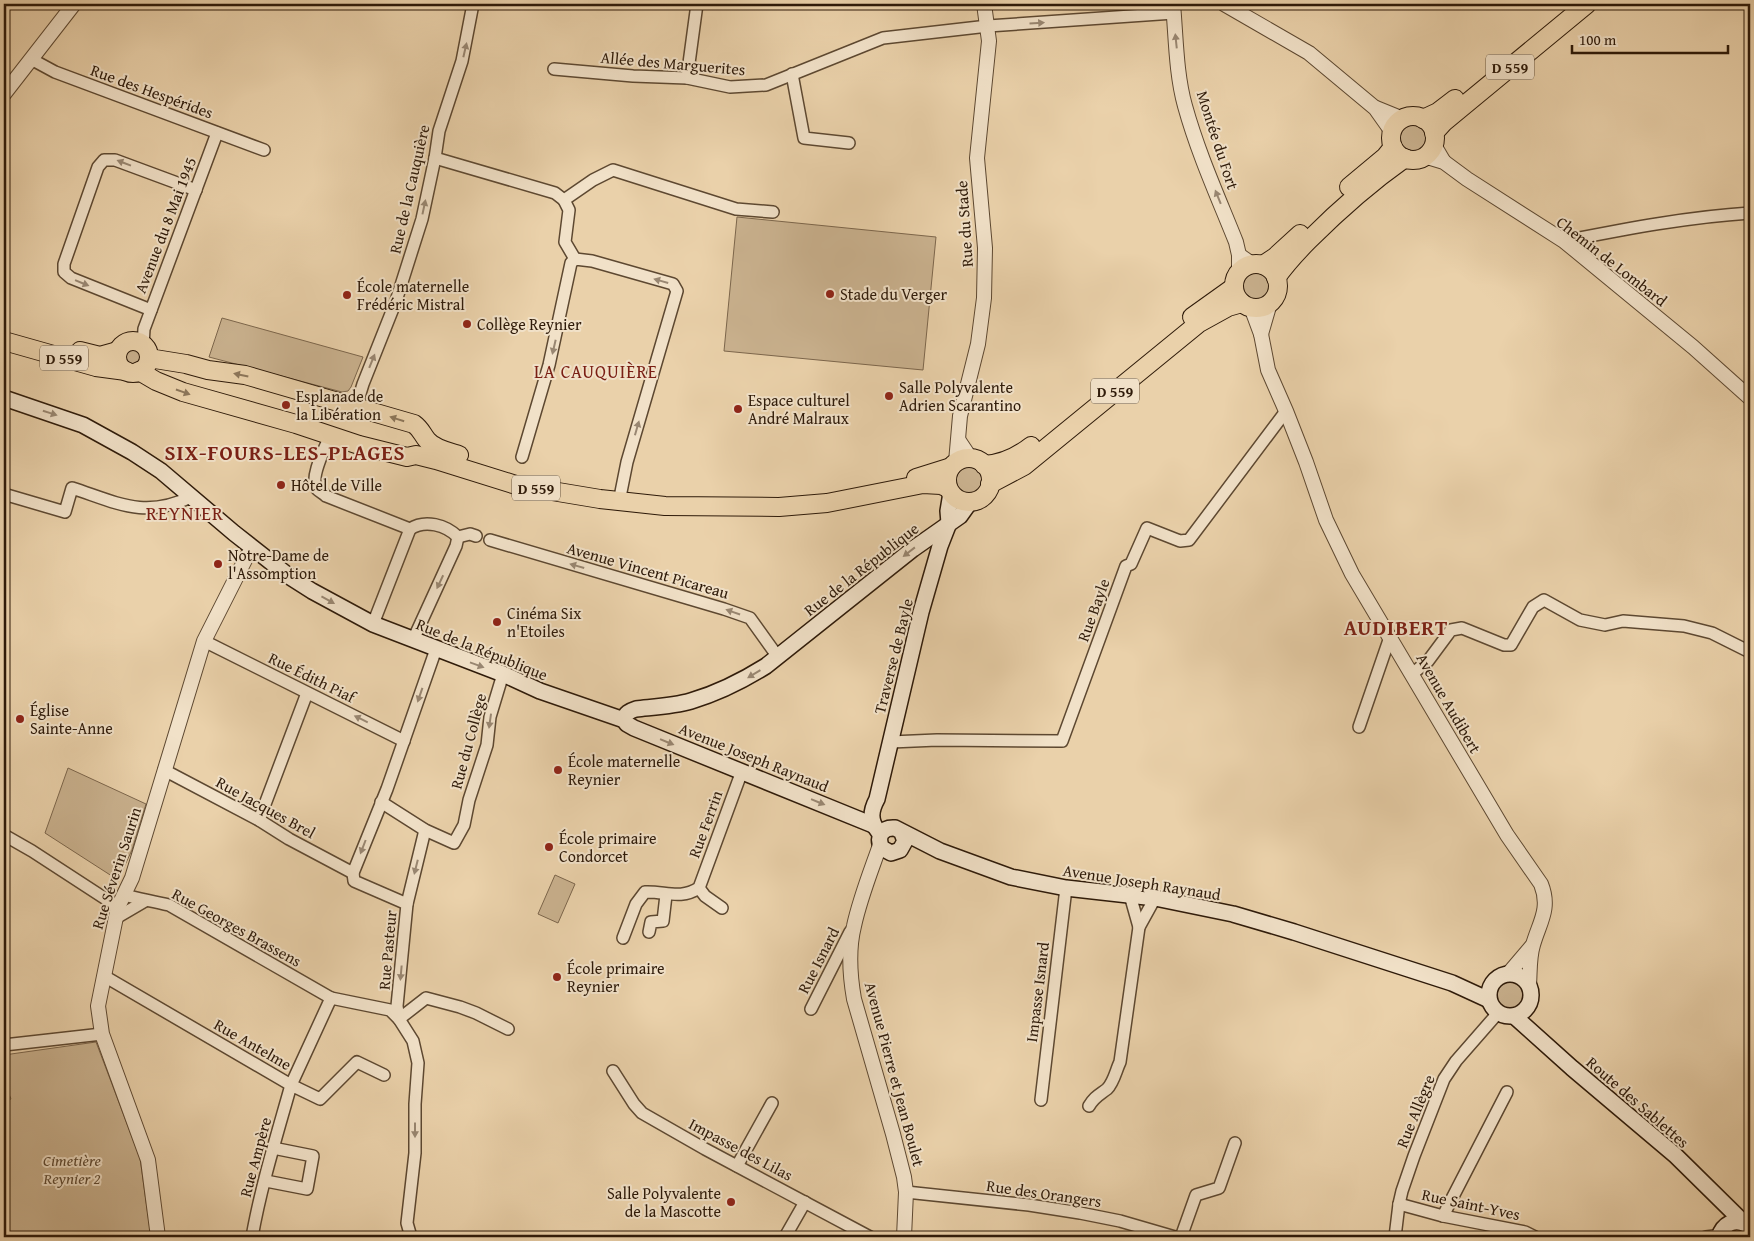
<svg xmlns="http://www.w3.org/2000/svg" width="1754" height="1241" font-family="'Gentium Book Plus',serif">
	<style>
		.green { fill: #cab28f; stroke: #7c664c }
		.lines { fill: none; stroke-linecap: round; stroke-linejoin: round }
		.minor-casing { stroke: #5d4831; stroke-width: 14 }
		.tertiary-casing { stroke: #5d4831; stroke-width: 16 }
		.secondary-casing { stroke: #2e1a09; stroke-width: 18 }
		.primary-casing { stroke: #2e1a09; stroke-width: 20 }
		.minor { stroke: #f1e1c8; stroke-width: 11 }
		.tertiary { stroke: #f1e1c8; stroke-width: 14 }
		.secondary { stroke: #f1e1c8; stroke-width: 15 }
		.primary { stroke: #ead1aa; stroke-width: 18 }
		.oneway { fill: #998772 }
		.oneway2 { fill: #8c765a }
		.poi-dot { fill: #8f2418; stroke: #f1e1c8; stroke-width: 2 }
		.labels { text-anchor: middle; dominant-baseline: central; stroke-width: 4; stroke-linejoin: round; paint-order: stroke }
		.shield { fill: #f1e1c8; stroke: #685642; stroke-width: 1 }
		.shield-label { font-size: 15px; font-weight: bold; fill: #2e1a09 }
		.street-label { font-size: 16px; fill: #2e1a09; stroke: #f1e1c8 }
		.poi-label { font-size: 16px; fill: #2e1a09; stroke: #f1e1c8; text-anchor: start }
		.park-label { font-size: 16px; font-style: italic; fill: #5d4831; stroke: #f1e1c8 }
		.neighbourhood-label { font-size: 18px; letter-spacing: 1px; fill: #7a1f14; stroke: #f1e1c8 }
		.quarter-label { font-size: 19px; letter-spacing: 1px; fill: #7a1f14; stroke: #f1e1c8 }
		.district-label { font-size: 21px; font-weight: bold; letter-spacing: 1px; fill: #7a1f14; stroke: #f1e1c8 }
	</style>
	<rect width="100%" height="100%" fill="#ead1aa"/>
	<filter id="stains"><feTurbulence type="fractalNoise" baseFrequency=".004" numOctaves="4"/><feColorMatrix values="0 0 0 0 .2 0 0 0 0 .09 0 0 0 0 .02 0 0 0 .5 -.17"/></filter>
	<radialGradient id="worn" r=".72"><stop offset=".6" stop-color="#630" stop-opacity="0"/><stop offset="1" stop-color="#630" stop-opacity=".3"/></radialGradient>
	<g class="green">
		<path d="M1409,116H1416L1428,122L1431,149L1418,159L1405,158C1401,154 1395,148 1392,143C1386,131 1400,120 1409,116Z"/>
		<polygon points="737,217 936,237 923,370 724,351"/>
		<path d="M1245,267L1271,270C1273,275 1277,281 1278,286C1279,298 1267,306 1256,308L1238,299C1234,281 1233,280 1245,267Z"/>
		<polygon points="222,318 363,357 351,387 348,391 342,392 209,357"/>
		<path d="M134,341L138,342L146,348L143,369L119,365C115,353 121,343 134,341Z"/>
		<path d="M971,459C976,462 986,467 989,472C999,493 966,517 951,489C949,486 946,483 947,479C948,472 957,465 961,460Z"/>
		<polygon points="68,768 146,804 132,850 118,880 45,833"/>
		<polygon points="555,875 575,884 558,923 538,914"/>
		<circle cx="1510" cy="995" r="21"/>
		<polygon points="96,1042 140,1158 151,1237 4,1237 4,1102 11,1099 4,1082 4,1055"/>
	</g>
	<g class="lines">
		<defs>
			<g id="minor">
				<polyline points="31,59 55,72 264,150"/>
				<polyline points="554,69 633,76 687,78 730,87 766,85 883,38 988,26 1174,13"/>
				<polyline points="792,74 804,138 849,143"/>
				<polyline points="687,78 697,4"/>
				<polyline points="435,158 555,193 564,200 593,180 613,170 736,209 773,212"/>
				<polyline points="564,200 569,210 565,242 575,259"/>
				<path d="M1564,241C1626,229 1687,217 1750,213"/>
				<polyline points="151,310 71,278 64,272 64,264 98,167 104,160 115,160 196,190"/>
				<polyline points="143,345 144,329 217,133"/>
				<polyline points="356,407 363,384 396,301 422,219 435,158 439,131 462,61 473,4"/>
				<path d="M330,436C325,448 309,478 317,489C319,491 324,494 326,496L410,529C425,519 446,525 458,537L470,534L476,536"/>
				<polyline points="522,457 549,365 571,263 575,259 592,261 673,284 677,291 627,462 621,492"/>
				<path d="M7,495L65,512L72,488C118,503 144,519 191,497"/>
				<polyline points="490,540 724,609 750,618 778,657"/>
				<polyline points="373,624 410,529"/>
				<polyline points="413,640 456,546 458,537"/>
				<polyline points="204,641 404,741"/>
				<polyline points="1412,674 1428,661 1451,630 1462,628 1504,645 1511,645 1533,607 1544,600 1580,620 1605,625 1623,621 1684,626 1712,633 1750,652"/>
				<polyline points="1359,727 1390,637"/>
				<polyline points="891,742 937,740 1062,741 1126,566 1131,564 1147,528 1180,541 1189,540 1286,411"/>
				<polyline points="164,770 259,820 289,839 353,873"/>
				<polyline points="381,802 425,830 454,843 464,825 469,800 487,745 490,717 503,674"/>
				<polyline points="259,820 307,693"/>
				<polyline points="4,835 32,851 118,907"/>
				<polyline points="699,888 705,896 722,908"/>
				<path d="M124,895C139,899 153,901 169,905L331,998"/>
				<polyline points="1130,895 1139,927"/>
				<polyline points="407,904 425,830"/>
				<polyline points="116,918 145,901"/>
				<polyline points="649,932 651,922 663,921 666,895"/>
				<path d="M623,938L636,904L645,892C665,891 680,900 699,888L742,771"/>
				<polyline points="104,976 291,1085 331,998 390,1010 399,1019 426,998 460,1007 476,1013 508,1029"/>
				<polyline points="811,1009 850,932"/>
				<polyline points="4,1045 102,1034"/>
				<polyline points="613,1071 634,1104 642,1113 705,1149 870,1237"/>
				<polyline points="1041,1100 1066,888"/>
				<path d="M1089,1106C1094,1097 1099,1095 1107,1089C1114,1082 1116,1070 1120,1062L1139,927L1155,898"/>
				<polyline points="737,1166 772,1103"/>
				<polyline points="266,1181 307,1189 313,1156 273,1148"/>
				<polyline points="906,1192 1029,1205 1080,1213 1120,1221 1175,1237"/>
				<polyline points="1399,1204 1443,1216 1525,1232 1535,1237"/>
				<polyline points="1443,1216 1507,1092"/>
				<path d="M252,1237C261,1186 277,1135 291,1085L320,1099L357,1062L384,1075"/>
				<polyline points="411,1237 407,1223 415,1153 415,1104 418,1063 413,1041 399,1019 397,1006 407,904 354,881 353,873 387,789 436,649"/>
				<polyline points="785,1237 805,1202"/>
				<polyline points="1181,1237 1196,1195 1219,1188 1235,1143"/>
				<polyline points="1395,1237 1399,1204 1402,1191 1414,1156 1444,1079 1456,1061 1498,1013"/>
				<polyline points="1706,1237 1714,1236 1719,1237"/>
			</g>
			<g id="tertiary">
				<path d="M1173,4C1176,37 1176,74 1185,106C1198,153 1218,197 1236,242L1239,255V272"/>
				<polyline points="1224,4 1309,53 1375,108 1392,132"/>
				<polyline points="4,94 74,4"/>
				<polyline points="1376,108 1403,119"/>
				<polyline points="1434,145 1444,162"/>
				<polyline points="1424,156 1444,162 1467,179 1564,241 1693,347 1750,398"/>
				<polyline points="1239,255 1252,264"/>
				<path d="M1251,307L1261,334L1268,370L1286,411L1306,462L1326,520L1352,574L1507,835L1541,884C1551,909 1539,923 1533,945C1529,958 1530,972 1529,985"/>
				<polyline points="1261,334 1270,303"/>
				<polyline points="959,441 971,459"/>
				<polyline points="956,462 960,416 978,344 984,298 985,248 977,158 989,41 984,4"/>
				<path d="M880,845C871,871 860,898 854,926C848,950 850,976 854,999L893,1134L904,1177L906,1192L904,1237"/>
				<polyline points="1509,973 1532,946"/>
				<polyline points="158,1237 148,1160 102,1034 98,1006 118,907 132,878 204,641 247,556 254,549"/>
			</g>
			<g id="secondary">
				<polyline points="4,398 83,425 132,452 161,471 234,533 290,577 312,591 373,624 503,674 540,691 624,720 627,724 634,728 873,825"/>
				<path d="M624,720C625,713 630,711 636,709C654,707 674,706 691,701C718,693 742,681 766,666L913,549L960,516L970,502"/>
				<path d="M878,831C869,820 871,810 877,799L921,612L940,546L949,523L948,511L951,493"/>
				<path d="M902,833L905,841L900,850L891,853L882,848C876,837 882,827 895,828L940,851L1011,877L1066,888L1155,898L1233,914L1294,932L1452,983L1489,1000"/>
				<circle cx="1510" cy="995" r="21"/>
				<polyline points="1514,1016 1572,1068 1675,1155 1743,1222"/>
				<path d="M1719,1237C1723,1224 1734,1218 1746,1224"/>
			</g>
			<g id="primary">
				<circle cx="1413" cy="138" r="22"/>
				<polyline points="1423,119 1438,112 1455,99"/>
				<polyline points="1434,133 1444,122 1587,4"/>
				<polyline points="1349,187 1385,157 1393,147"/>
				<circle cx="1256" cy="286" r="22"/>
				<polyline points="1263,265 1275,257 1300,234"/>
				<path d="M1276,278C1286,264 1297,252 1309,240C1339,210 1371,182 1405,158"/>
				<polyline points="1192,317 1234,287"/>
				<polyline points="4,341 96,367 126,371"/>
				<circle cx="133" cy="357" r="16"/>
				<polyline points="80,351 100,356 118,351"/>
				<path d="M149,357L155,359L186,364L208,370L245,375L414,424C421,429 422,434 427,440C434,449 449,452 459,455"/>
				<polyline points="139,371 156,381 183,392 296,424 359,445 407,457 416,455 436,460 516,485 600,499 665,506 779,507 827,503 923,484 941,485 948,488"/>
				<circle cx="969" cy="480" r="22"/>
				<path d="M984,465C1002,464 1017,457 1031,446"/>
				<polyline points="916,478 951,467"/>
				<polyline points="990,484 1024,466 1199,323 1228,307 1242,303"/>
			</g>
		</defs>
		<use href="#minor" class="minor-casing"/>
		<use href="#tertiary" class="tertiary-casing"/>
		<use href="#secondary" class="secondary-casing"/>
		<use href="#primary" class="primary-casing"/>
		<use href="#minor" class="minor"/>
		<use href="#tertiary" class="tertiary"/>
		<use href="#secondary" class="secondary"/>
		<use href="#primary" class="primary"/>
	</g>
	<defs><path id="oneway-solid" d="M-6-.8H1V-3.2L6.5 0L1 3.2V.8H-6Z" transform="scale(1.25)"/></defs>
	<g class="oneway">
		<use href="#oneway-solid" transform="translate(1037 23) rotate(-4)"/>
		<use href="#oneway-solid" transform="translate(1176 41) rotate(-96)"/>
		<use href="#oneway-solid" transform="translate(465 50) rotate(-77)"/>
		<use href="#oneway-solid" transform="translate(124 163) rotate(-159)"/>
		<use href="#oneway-solid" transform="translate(1218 197) rotate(-112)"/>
		<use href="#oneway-solid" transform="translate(424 207) rotate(-78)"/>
		<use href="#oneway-solid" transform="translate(661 281) rotate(-164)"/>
		<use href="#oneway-solid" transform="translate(82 283) rotate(22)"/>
		<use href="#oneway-solid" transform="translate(554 347) rotate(103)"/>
		<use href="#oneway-solid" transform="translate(372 361) rotate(-68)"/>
		<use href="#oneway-solid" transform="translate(50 413) rotate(18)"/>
		<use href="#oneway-solid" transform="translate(637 428) rotate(-74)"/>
		<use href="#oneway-solid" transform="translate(909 552) rotate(142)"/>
		<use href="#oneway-solid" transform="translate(577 566) rotate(-164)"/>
		<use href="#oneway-solid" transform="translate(440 582) rotate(115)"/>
		<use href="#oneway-solid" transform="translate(328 600) rotate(29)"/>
		<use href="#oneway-solid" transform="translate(733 612) rotate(-161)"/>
		<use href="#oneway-solid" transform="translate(477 665) rotate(20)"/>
		<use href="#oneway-solid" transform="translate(754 674) rotate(149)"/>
		<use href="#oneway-solid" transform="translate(420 695) rotate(109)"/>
		<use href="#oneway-solid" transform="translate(361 719) rotate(-154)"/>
		<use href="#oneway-solid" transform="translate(490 721) rotate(98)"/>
		<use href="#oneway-solid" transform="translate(667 742) rotate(22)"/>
		<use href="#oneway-solid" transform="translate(818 802) rotate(22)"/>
		<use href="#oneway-solid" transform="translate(363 847) rotate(111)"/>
		<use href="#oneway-solid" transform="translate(416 867) rotate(104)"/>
		<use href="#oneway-solid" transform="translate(401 973) rotate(95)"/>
		<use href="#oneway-solid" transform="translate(415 1130) rotate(90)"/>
	</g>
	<g class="oneway2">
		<use href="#oneway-solid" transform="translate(241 375) rotate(-168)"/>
		<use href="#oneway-solid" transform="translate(183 392) rotate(19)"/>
		<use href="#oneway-solid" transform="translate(397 419) rotate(-163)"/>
	</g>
	<g class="poi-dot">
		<circle cx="830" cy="294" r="5"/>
		<circle cx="347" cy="295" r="5"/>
		<circle cx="467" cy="324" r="5"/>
		<circle cx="889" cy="396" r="5"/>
		<circle cx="286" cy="405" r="5"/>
		<circle cx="738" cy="409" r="5"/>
		<circle cx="281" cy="485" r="5"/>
		<circle cx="218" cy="564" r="5"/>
		<circle cx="497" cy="622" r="5"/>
		<circle cx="20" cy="719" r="5"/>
		<circle cx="558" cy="770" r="5"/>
		<circle cx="549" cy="847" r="5"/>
		<circle cx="557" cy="977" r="5"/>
		<circle cx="731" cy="1202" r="5"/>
	</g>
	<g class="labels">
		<g class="shield">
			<rect x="1486" y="54.5" width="48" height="25" rx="4"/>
			<rect x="40" y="345.5" width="48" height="25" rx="4"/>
			<rect x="1091" y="378.5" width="48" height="25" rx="4"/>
			<rect x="512" y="475.5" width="48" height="25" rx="4"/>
		</g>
		<g class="shield-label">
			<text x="1510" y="67">D 559</text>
			<text x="64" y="358">D 559</text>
			<text x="1115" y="391">D 559</text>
			<text x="536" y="488">D 559</text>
		</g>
		<g class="street-label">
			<text transform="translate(673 63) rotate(5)">Allée des Marguerites</text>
			<text transform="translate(152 91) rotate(20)">Rue des Hespérides</text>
			<text transform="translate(1218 140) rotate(72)">Montée du Fort</text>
			<text transform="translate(409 189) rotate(-77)">Rue de la Cauquière</text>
			<text transform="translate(964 224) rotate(-94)">Rue du Stade</text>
			<text transform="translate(165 225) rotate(-69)">Avenue du 8 Mai 1945</text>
			<text transform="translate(1612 261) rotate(38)">Chemin de Lombard</text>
			<text transform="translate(861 569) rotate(-38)">Rue de la République</text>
			<text transform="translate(648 570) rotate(16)">Avenue Vincent Picareau</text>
			<text transform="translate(1093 610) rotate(-70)">Rue Bayle</text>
			<text transform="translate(482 649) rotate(22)">Rue de la République</text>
			<text transform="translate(893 656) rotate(-76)">Traverse de Bayle</text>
			<text transform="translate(312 677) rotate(26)">Rue Édith Piaf</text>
			<text transform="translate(1449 703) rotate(60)">Avenue Audibert</text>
			<text transform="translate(468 741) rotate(-75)">Rue du Collège</text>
			<text transform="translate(754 757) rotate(22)">Avenue Joseph Raynaud</text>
			<text transform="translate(266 807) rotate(29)">Rue Jacques Brel</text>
			<text transform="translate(705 824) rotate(-70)">Rue Ferrin</text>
			<text transform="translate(116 868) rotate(-72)">Rue Séverin Saurin</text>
			<text transform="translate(1142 882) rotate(9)">Avenue Joseph Raynaud</text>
			<text transform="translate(237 927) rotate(29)">Rue Georges Brassens</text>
			<text transform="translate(387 950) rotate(-85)">Rue Pasteur</text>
			<text transform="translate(818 960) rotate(-63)">Rue Isnard</text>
			<text transform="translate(1037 992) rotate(-83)">Impasse Isnard</text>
			<text transform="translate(253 1044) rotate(30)">Rue Antelme</text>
			<text transform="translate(895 1074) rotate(75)">Avenue Pierre et Jean Boulet</text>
			<text transform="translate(1638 1102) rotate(41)">Route des Sablettes</text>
			<text transform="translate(1415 1111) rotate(-68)">Rue Allègre</text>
			<text transform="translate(741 1149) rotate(28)">Impasse des Lilas</text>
			<text transform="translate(255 1157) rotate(-75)">Rue Ampère</text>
			<text transform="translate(1044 1193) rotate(8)">Rue des Orangers</text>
			<text transform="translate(1471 1204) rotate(12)">Rue Saint-Yves</text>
		</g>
		<g class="poi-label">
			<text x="357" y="286">École maternelle<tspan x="357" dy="18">Frédéric Mistral</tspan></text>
			<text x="840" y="294">Stade du Verger</text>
			<text x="477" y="324">Collège Reynier</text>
			<text x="899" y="387">Salle Polyvalente<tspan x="899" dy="18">Adrien Scarantino</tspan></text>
			<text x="296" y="396">Esplanade de<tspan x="296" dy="18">la Libération</tspan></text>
			<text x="748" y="400">Espace culturel<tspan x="748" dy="18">André Malraux</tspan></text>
			<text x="291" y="485">Hôtel de Ville</text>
			<text x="228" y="555">Notre-Dame de<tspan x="228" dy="18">l'Assomption</tspan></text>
			<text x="507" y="613">Cinéma Six<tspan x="507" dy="18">n'Etoiles</tspan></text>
			<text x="30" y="710">Église<tspan x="30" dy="18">Sainte-Anne</tspan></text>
			<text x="568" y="761">École maternelle<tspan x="568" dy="18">Reynier</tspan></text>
			<text x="559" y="838">École primaire<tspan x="559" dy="18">Condorcet</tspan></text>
			<text x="567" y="968">École primaire<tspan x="567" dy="18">Reynier</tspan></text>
			<text x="721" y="1193" text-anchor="end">Salle Polyvalente<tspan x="721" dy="18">de la Mascotte</tspan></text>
		</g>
		<g class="park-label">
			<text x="72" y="1160">Cimetière<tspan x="72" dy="18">Reynier 2</tspan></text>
		</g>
		<g class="neighbourhood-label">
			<text x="596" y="371">LA CAUQUIÈRE</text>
		</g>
		<g class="quarter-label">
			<text x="185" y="513">REYNIER</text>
		</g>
		<g class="district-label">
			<text x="285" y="452">SIX-FOURS-LES-PLAGES</text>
			<text x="1396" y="627">AUDIBERT</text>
		</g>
	</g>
	<rect width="1754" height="1241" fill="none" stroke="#ead1aa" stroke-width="20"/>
	<rect x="5" y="5" width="1744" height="1231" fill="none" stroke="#2e1a09" stroke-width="2.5"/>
	<rect x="10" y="10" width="1734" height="1221" fill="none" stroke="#2e1a09"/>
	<path d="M1572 45v8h156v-8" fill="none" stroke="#2e1a09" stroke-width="2.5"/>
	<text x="1579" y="45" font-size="15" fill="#2e1a09" stroke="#f1e1c8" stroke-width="4" paint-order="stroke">100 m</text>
	<rect width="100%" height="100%" filter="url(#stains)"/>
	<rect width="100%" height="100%" fill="url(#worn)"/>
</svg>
